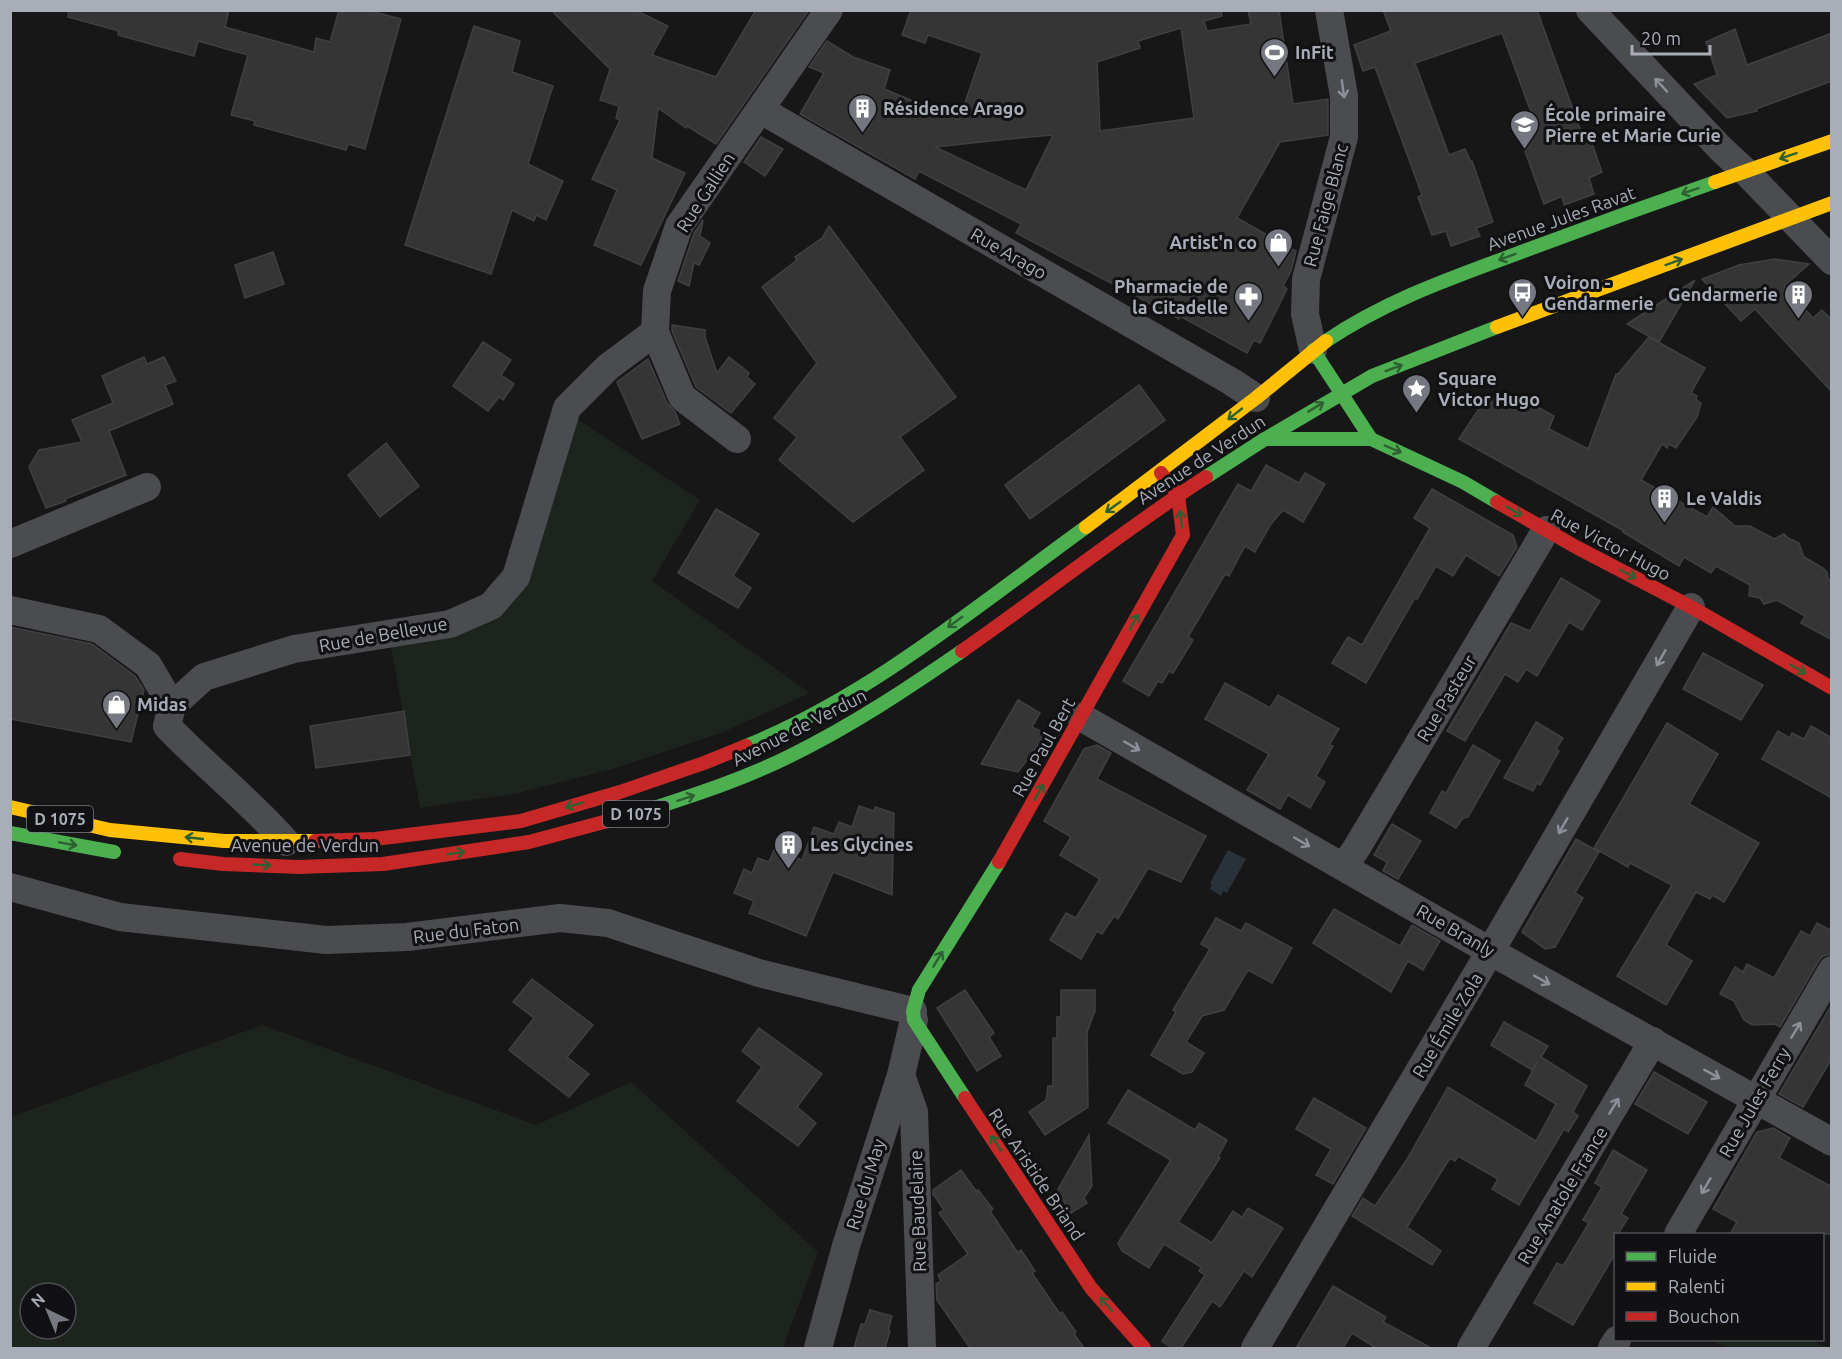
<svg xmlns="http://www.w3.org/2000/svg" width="1842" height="1359" font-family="Ubuntu,sans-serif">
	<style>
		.green { fill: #1d241e; fill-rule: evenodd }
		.water { fill: #2a3239 }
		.building { fill: #353536; stroke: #3f4043; stroke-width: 1.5; fill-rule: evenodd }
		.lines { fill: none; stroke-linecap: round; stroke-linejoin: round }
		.street { stroke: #4b4c50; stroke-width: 28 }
		.fast { stroke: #4caf50; stroke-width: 14 }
		.slow { stroke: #ffc107; stroke-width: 14 }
		.jam { stroke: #c62828; stroke-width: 14 }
		.oneway { stroke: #8c9099 }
		.oneway2 { stroke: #2e6032 }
		.labels { text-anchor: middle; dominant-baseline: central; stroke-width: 6; stroke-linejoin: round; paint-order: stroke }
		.shield { fill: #111113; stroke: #7b7e86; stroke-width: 1.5 }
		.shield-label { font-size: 16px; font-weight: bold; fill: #a8adb8 }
		.poi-label { font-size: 18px; font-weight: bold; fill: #a8adb8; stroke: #111113; text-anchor: start }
		.street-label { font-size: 18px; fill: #a8adb8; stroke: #111113 }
	</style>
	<rect width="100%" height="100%" fill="#171717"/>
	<g class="green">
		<polygon points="574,417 700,500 652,581 810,693 723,732 612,769 518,793 420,808 391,646 508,605"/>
		<path d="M262,1025L536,1125L631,1082L818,1252L783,1348H11V1117ZM30,1293H66V1329H30Z"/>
		<polygon points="1711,1340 1811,1340 1828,1348 1727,1348"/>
	</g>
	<polygon class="water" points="1228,850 1246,859 1227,893 1223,891 1221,896 1210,889 1212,885 1210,883"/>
	<g class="building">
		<polygon points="69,10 229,10 225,27 314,52 316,38 330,42 339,10 367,10 401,19 365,149 348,144 346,150 254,125 255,121 231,115 248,55 198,41 194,56 118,35 119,31 68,17"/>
		<polygon points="551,10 635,10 668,26 652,55 716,77 756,10 809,10 716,144 687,126 686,128 658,108 652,158 685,173 641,265 594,245 617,190 592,179 620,120 616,118 619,106 600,100 610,69"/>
		<path d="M911,10H1221L1222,16L1204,21L1207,31L1251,24L1248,10H1279L1293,104L1328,99V135L1280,142L1237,218L1296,251L1291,271L1283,286L1287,289L1260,343L1254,340L1247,353L1180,316L1179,319L1016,233L1021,224L919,171L915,179L800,114L824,73L809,67L827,41L853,57L890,70L884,89L959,120L982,53L928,35L925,43L902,35ZM1181,28L1194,118L1100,131L1097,62L1140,48L1138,41ZM1053,135L1026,190L935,147L1009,139Z"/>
		<polygon points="1383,10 1537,10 1583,137 1589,135 1602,172 1589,178 1594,194 1564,205 1562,196 1544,204 1522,143 1524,142 1519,129 1535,123 1502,33 1415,63 1449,155 1465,149 1471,162 1472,161 1493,222 1476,228 1480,236 1451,246 1446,231 1432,235 1418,197 1422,195 1375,67 1363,71 1354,45 1391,31"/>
		<polygon points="474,26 520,41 512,72 553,86 528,164 563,181 546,220 536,215 534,221 512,210 491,274 405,245"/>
		<polygon points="1735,29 1747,65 1832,33 1832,81 1756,109 1757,111 1727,118 1694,84 1717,75 1706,42"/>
		<polygon points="761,137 783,149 765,176 744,162"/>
		<polygon points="703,220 700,236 710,243 699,265 694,263 689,286 678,281 694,233"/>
		<polygon points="829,226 956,397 900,437 924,470 853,522 779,460 797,437 774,418 817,363 762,287 797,260 795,257 822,238"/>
		<polygon points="273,252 284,284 245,298 235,265"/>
		<polygon points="1775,259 1809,264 1784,286 1813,318 1822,310 1832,320 1832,392 1755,309 1741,321 1702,279 1739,265"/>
		<polygon points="1695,280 1659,342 1627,324"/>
		<polygon points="672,325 705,330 705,337 717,373 729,357 749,373 747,377 755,384 731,413 696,387 672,331"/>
		<polygon points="1649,337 1705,368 1691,393 1697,396 1696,400 1701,403 1697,417 1676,448 1669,444 1667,448 1662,444 1641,480 1707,517 1713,507 1735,526 1750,526 1774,539 1784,534 1788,538 1799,543 1804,557 1823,568 1827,572 1828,579 1832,580 1832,640 1801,623 1805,616 1777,600 1764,604 1760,598 1749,596 1750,585 1716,566 1711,573 1684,557 1679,566 1623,532 1624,531 1459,439 1488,395 1524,414 1529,402 1554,416 1549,429 1588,449 1616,374 1618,374"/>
		<polygon points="483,342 511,360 501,375 514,384 503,400 499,397 488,411 453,386"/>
		<polygon points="144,357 147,364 164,357 176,381 165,385 173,404 109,431 126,475 65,499 66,501 46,508 29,467 39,450 82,442 72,420 113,403 102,376"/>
		<polygon points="648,359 667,403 675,412 680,424 642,439 617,382"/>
		<polygon points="1139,385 1165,420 1030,519 1005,485"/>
		<polygon points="386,443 419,486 380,517 348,475"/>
		<polygon points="1266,465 1299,483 1305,473 1325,484 1303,522 1283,510 1271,524 1255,552 1245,546 1229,576 1225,574 1188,637 1193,640 1173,673 1169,671 1162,683 1158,681 1149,696 1123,681 1238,484 1251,491"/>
		<polygon points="1432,489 1513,535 1517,547 1499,576 1466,555 1453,576 1436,566 1417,599 1415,598 1366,683 1332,663 1348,637 1362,645 1430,528 1414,518"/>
		<polygon points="716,509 759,534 733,576 751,588 738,608 678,573"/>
		<polygon points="1561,578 1600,601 1582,630 1569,622 1537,676 1526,669 1518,682 1505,674 1465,741 1447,731 1511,623 1530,631"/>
		<polygon points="10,627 92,644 135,676 144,690 131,742 10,719"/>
		<polygon points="1703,653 1763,685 1741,720 1683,689"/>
		<polygon points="1225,683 1270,708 1278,695 1339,729 1329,745 1333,746 1316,776 1325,782 1310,808 1288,795 1280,809 1247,790 1269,754 1205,719"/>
		<polygon points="1018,700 1040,713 1032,727 1046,734 1018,772 981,764"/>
		<polygon points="404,711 410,755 316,768 310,726"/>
		<polygon points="1536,722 1563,738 1556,749 1559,751 1540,785 1537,783 1533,791 1504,778"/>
		<polygon points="1667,723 1718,754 1689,804 1759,843 1724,902 1712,895 1710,899 1696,892 1666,945 1692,961 1666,1005 1617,976 1672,885 1630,863 1628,867 1594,848"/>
		<polygon points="1811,726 1832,738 1832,798 1762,759 1778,731 1790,738 1792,733 1804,739"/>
		<polygon points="1097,745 1111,753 1097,779 1206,836 1181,882 1148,868 1118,919 1114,916 1102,934 1097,931 1081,959 1050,940 1066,913 1076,918 1100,879 1060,855 1071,837 1044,821 1084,749"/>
		<polygon points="1473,745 1500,761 1468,817 1463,818 1456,828 1430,813 1442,791 1446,793"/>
		<polygon points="859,806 874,811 875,807 894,813 892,895 833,872 806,936 749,913 754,901 734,893 744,869 752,873 758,858 769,862 774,850 802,860 814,827 834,834 839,822 852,827"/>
		<polygon points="1392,824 1421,841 1398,879 1383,871 1387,862 1374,855"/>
		<polygon points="1576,839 1599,852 1575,893 1583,898 1555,947 1545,949 1522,932"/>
		<polygon points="1334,909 1400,946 1412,925 1440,941 1423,970 1408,961 1391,992 1313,943"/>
		<polygon points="1216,918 1241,931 1246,923 1292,948 1272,983 1248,970 1224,1010 1202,1016 1186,1042 1204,1053 1192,1072 1183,1074 1151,1055 1176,1012 1173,1010 1210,949 1201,944"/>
		<polygon points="1817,923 1832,931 1832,954 1823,956 1818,962 1780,1027 1775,1024 1752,1025 1744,1020 1734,1001 1720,994 1735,967 1743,972 1747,964 1774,978 1801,931 1810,936"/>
		<polygon points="532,979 593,1025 567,1057 589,1074 569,1097 509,1050 534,1018 513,1002"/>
		<polygon points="965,990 994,1033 989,1037 1001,1056 977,1071 937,1008"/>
		<polygon points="1061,990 1095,990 1095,1011 1087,1032 1088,1107 1045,1135 1029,1112 1046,1100 1048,1086 1053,1086 1053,1038 1057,1038 1057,1017 1061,1017"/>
		<polygon points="1832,1004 1832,1058 1803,1107 1779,1094"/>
		<polygon points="1504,1022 1548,1046 1541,1057 1587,1086 1573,1112 1578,1116 1568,1132 1564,1129 1519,1205 1492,1189 1498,1179 1458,1156 1455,1161 1450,1158 1407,1227 1441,1251 1432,1265 1352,1216 1363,1198 1375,1206 1406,1161 1448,1087 1536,1141 1556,1104 1525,1085 1537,1062 1532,1070 1491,1045"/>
		<polygon points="759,1028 822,1074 797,1107 816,1123 798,1146 737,1101 762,1067 742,1051"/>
		<polygon points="1654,1072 1707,1102 1688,1134 1635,1104"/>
		<polygon points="1128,1090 1195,1130 1199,1123 1227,1140 1218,1157 1220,1158 1178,1222 1212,1243 1233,1211 1242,1217 1248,1208 1283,1228 1252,1277 1244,1271 1220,1307 1212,1301 1181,1348 1172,1348 1162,1341 1205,1275 1199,1271 1201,1267 1164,1244 1149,1268 1122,1251 1118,1243 1171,1160 1108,1123"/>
		<polygon points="1314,1098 1366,1128 1333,1184 1316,1175 1331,1149 1296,1129"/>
		<polygon points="1773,1128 1790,1138 1779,1158 1832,1187 1832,1234 1730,1234 1737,1222 1713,1209 1757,1132"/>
		<polygon points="1089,1135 1092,1186 1084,1198 1087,1203 1071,1213 1057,1191"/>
		<polygon points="1613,1150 1647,1170 1621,1214 1628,1218 1618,1234 1616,1234 1616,1252 1573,1325 1534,1303 1557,1263 1563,1266 1589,1223 1583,1220 1602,1187 1595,1183"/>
		<polygon points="961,1170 976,1191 978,1190 993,1209 990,1211 1018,1253 1021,1250 1035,1271 1032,1273 1060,1314 1062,1312 1076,1332 1074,1334 1084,1348 970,1348 937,1300 936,1284 941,1281 938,1275 968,1254 939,1213 944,1210 933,1194 933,1190"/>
		<polygon points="1333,1286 1386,1317 1383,1322 1431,1348 1376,1348 1352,1333 1343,1348 1296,1348"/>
		<polygon points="870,1310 892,1316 888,1331 890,1331 885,1348 854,1348 861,1324 865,1324"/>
	</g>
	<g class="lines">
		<g class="street">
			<polyline points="1590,10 1721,149 1746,172 1832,261"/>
			<polyline points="761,110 1232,382 1256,398"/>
			<polyline points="1313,350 1305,314 1306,279 1344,137 1344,96 1329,10"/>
			<polyline points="737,439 682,397 655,332 657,291 679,226 829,10"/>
			<polyline points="10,544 147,487"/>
			<polyline points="10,610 99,629 148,665 172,706"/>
			<polyline points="1081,717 1504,959 1832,1142"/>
			<path d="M286,842C249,800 205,766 167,726L172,706L204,677L294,649L450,624L491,606L516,577L567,408L608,367L655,332"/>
			<polyline points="1344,866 1356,849 1546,530"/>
			<polyline points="10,887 120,917 326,940 407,937 560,918 608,923 759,973 913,1011"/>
			<polyline points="901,1075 914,1112 922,1348"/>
			<polyline points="1678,1234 1832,970"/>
			<polyline points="818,1348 846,1246 901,1075 914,1020"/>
			<polyline points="1255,1348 1491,950 1691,607"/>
			<polyline points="1471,1348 1653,1041"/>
			<polyline points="1612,1348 1617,1340"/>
		</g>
		<g class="fast">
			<path d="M1326,341C1384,302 1443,281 1508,257C1577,231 1646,206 1715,182"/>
			<polyline points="1313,350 1371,439 1463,482 1497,502"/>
			<polyline points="1265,439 1371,439"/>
			<polyline points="1206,477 1265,439 1372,376 1497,327"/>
			<path d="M746,746C871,695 977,606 1086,527"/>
			<path d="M645,811C694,795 744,779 790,756C851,726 907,689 962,651"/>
			<polyline points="10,833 114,852"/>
			<polyline points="965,1098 914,1020 913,1011 919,990 999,862"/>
		</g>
		<g class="slow">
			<polyline points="1715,182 1832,141"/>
			<polyline points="1497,327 1832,203"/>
			<polyline points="1086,527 1256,398 1326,341"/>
			<polyline points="10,807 110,830 224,841 315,841"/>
		</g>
		<g class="jam">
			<polyline points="1497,502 1576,547 1691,607 1832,688"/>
			<path d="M962,651C1044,594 1122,531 1206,477"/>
			<polyline points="315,841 375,839 521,821 620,792 704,763 746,746"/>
			<polyline points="180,859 223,864 299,867 383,864 529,842 645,811"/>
			<polyline points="999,862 1183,535 1178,495 1161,473"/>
			<polyline points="965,1098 1091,1288 1144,1348"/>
		</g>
	</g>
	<defs><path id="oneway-shaft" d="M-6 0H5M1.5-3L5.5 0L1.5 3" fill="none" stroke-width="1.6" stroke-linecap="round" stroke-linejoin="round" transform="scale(1.5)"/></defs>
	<g class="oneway">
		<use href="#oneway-shaft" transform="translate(1661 85) rotate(-133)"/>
		<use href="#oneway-shaft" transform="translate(1343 89) rotate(82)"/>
		<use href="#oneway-shaft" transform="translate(1661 658) rotate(120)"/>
		<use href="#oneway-shaft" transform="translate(1132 746) rotate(30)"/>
		<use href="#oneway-shaft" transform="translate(1563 826) rotate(120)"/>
		<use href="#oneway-shaft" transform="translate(1302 842) rotate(30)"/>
		<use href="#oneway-shaft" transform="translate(1542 980) rotate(29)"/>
		<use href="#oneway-shaft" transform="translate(1796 1030) rotate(-59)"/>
		<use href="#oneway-shaft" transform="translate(1712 1074) rotate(29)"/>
		<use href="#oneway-shaft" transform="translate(1614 1106) rotate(-59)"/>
		<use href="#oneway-shaft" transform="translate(1706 1186) rotate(120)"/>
	</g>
	<g class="oneway2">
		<use href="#oneway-shaft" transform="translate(1788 156) rotate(161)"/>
		<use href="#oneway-shaft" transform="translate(1690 191) rotate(161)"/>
		<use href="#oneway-shaft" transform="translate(1507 257) rotate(159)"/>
		<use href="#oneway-shaft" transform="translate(1674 262) rotate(-20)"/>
		<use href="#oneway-shaft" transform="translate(1394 368) rotate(-21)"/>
		<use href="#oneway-shaft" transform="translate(1316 407) rotate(-31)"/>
		<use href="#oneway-shaft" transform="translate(1235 414) rotate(142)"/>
		<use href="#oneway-shaft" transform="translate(1393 449) rotate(23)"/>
		<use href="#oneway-shaft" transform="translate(1113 507) rotate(144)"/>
		<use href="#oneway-shaft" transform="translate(1514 511) rotate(30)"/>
		<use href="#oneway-shaft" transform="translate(1181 519) rotate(-97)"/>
		<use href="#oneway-shaft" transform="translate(1628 574) rotate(28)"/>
		<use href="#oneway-shaft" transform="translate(955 622) rotate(144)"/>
		<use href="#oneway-shaft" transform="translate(1134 622) rotate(-61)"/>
		<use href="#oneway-shaft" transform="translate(1798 669) rotate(30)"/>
		<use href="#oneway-shaft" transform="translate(1039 792) rotate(-60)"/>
		<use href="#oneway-shaft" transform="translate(686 798) rotate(-18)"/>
		<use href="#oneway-shaft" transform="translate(574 805) rotate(164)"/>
		<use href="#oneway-shaft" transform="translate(194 838) rotate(-174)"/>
		<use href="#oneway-shaft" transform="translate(68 844) rotate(10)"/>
		<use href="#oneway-shaft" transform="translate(456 853) rotate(-9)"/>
		<use href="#oneway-shaft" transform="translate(262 865) rotate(3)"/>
		<use href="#oneway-shaft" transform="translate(938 959) rotate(-59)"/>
		<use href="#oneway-shaft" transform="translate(996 1143) rotate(-124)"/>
		<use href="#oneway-shaft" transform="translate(1106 1304) rotate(-131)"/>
	</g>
	<defs>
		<symbol id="stadium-pin" viewBox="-11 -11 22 30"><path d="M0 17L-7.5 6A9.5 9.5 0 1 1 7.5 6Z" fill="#757880" stroke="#111113"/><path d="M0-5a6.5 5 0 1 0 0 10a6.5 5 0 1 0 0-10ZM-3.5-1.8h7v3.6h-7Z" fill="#fff"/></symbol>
		<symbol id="building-pin" viewBox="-11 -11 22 30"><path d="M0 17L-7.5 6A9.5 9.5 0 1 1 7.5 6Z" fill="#757880" stroke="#111113"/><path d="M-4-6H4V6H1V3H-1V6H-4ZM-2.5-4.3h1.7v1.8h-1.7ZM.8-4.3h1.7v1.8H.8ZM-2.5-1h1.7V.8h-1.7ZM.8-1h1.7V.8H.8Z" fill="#fff"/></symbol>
		<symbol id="school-pin" viewBox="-11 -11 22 30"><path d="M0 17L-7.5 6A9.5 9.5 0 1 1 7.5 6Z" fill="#757880" stroke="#111113"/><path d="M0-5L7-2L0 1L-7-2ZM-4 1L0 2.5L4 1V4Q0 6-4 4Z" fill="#fff"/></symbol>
		<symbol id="shop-pin" viewBox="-11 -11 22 30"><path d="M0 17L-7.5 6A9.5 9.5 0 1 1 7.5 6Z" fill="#757880" stroke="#111113"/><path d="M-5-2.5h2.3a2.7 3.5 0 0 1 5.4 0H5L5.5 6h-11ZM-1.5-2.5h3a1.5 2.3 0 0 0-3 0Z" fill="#fff"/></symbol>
		<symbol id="bus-pin" viewBox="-11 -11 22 30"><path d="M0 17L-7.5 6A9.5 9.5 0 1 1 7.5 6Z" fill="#757880" stroke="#111113"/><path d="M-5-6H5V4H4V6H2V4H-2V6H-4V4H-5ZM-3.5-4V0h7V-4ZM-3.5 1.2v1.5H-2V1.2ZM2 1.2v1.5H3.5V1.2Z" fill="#fff"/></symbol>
		<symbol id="pharmacy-pin" viewBox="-11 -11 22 30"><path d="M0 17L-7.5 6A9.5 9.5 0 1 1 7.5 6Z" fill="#757880" stroke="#111113"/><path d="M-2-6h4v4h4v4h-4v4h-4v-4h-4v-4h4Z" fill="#fff"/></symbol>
		<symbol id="sight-pin" viewBox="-11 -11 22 30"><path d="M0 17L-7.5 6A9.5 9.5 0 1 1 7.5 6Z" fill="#757880" stroke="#111113"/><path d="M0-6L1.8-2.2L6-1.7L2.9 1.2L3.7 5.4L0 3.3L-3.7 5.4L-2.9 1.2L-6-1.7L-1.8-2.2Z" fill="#fff"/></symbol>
	</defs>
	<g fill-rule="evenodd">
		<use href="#stadium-pin" x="1258" y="36" width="33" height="45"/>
		<use href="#building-pin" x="846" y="92" width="33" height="45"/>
		<use href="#school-pin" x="1508" y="108" width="33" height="45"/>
		<use href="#shop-pin" x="1262" y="226" width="33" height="45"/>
		<use href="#bus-pin" x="1506" y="276" width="33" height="45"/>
		<use href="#building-pin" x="1782" y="278" width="33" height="45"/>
		<use href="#pharmacy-pin" x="1232" y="280" width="33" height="45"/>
		<use href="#sight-pin" x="1400" y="372" width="33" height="45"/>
		<use href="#building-pin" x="1648" y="482" width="33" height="45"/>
		<use href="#shop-pin" x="100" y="688" width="33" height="45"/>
		<use href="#building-pin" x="772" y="828" width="33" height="45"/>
	</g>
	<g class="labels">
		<g class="shield">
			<rect x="603" y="801" width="66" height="26" rx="4.5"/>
			<rect x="27" y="806" width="66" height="26" rx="4.5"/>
		</g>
		<g class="shield-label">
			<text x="636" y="814">D 1075</text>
			<text x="60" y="819">D 1075</text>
		</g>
		<g class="poi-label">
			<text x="1295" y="52">InFit</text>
			<text x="883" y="108">Résidence Arago</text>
			<text x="1545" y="114">École primaire<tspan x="1545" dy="21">Pierre et Marie Curie</tspan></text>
			<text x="1257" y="242" text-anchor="end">Artist'n co</text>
			<text x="1544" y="282">Voiron -<tspan x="1544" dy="21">Gendarmerie</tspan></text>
			<text x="1228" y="286" text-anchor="end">Pharmacie de<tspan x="1228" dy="21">la Citadelle</tspan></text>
			<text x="1778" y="294" text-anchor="end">Gendarmerie</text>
			<text x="1438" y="378">Square<tspan x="1438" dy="21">Victor Hugo</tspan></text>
			<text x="1686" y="498">Le Valdis</text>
			<text x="137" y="704">Midas</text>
			<text x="810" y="844">Les Glycines</text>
		</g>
		<g class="street-label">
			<text transform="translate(705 192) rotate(-57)">Rue Gallien</text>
			<text transform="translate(1325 205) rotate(-75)">Rue Faige Blanc</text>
			<text transform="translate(1561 218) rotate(-20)">Avenue Jules Ravat</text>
			<text transform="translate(1009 253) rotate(30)">Rue Arago</text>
			<text transform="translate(1201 459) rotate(-33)">Avenue de Verdun</text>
			<text transform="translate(1611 544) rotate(28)">Rue Victor Hugo</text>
			<text transform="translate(383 634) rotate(-10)">Rue de Bellevue</text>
			<text transform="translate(1446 698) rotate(-59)">Rue Pasteur</text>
			<text transform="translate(799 727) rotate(-27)">Avenue de Verdun</text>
			<text transform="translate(1043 747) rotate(-61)">Rue Paul Bert</text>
			<text x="305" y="845">Avenue de Verdun</text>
			<text transform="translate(466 930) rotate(-7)">Rue du Faton</text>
			<text transform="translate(1456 930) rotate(30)">Rue Branly</text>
			<text transform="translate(1447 1025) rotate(-59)">Rue Émile Zola</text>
			<text transform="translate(1754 1102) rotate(-60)">Rue Jules Ferry</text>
			<text transform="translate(1037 1174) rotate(56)">Rue Aristide Briand</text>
			<text transform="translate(865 1184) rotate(-73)">Rue du May</text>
			<text transform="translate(1562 1195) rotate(-59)">Rue Anatole France</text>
			<text transform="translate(917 1211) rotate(-92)">Rue Baudelaire</text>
		</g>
	</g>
	<rect width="1842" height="1359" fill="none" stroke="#a8adb8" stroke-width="24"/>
	<rect x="1614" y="1233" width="210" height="108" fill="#111113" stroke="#4d4f55" stroke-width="1.5"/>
	<rect x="1626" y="1252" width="30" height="9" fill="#4caf50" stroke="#4d4f55" stroke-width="1.5"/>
	<text x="1668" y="1263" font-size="18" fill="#a8adb8">Fluide</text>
	<rect x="1626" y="1282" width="30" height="9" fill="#ffc107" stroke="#4d4f55" stroke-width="1.5"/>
	<text x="1668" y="1293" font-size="18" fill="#a8adb8">Ralenti</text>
	<rect x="1626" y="1312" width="30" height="9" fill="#c62828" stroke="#4d4f55" stroke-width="1.5"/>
	<text x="1668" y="1323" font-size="18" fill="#a8adb8">Bouchon</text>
	<g transform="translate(48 1311) rotate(317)"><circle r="28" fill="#111113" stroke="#4d4f55" stroke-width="1.5"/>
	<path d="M0-4.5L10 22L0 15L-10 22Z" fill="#757880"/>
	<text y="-9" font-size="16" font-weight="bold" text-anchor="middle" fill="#a8adb8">N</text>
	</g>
	<path d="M1632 45v9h78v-9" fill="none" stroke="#a8adb8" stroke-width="3"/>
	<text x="1641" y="45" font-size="18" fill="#a8adb8" stroke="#111113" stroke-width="4.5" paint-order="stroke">20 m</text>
</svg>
